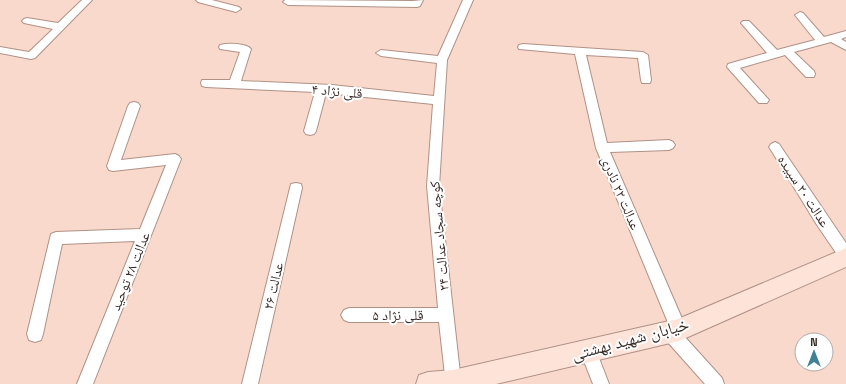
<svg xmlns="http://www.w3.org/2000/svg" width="846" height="384" font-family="'Space Grotesk','Noto Naskh Arabic',sans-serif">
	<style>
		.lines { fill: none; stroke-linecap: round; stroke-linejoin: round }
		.minor-casing { stroke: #b09186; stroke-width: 2 }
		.secondary-casing { stroke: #b09186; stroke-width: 2 }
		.minor { fill: #fff; fill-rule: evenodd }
		.secondary { fill: #fee3d9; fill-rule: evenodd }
		.labels { text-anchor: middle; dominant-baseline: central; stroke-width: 4; stroke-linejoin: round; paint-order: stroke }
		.street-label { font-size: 14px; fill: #382b27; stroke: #fff }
		.near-street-label { font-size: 17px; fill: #382b27; stroke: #fff }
	</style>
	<rect width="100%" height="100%" fill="#fad9cd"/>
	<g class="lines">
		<defs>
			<g id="minor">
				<polygon points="82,0 92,0 35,58 31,59 0,53 0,47 29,52 53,29 24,23 22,21 24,19 27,18 58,23"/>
				<polygon points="196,0 212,0 239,7 241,9 236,12 198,2"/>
				<polygon points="285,0 413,1 423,0 420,6 417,7 288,5 283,2"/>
				<path d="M463,0H473L447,60L439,186L461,382L460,384H446L439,322H349L344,320L341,315L344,310L349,308H438L427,186L433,104L326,93L316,131L314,134L310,135L306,134L304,131L315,92L206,87L202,86L201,83L202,80H230L240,52L220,49L219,47L220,45C228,43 246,43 251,49L241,81L332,85L434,96L437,63L381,56L376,53L381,50L438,56Z"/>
				<polygon points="800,12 803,13 824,37 846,31 846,37 841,39 846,42 846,50 831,42 794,52 814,71 815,74 814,77 806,77 785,55 740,68 769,100 767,103 759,103 727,67 728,64 767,53 741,23 743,21 749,21 777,50 815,40 795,15"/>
				<polygon points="523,44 643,52 648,55 651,80 650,83 642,83 641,80 638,58 586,55 607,143 669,140 673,142 675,145 673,148 669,150 610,152 687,330 684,336 722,378 724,384 705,384 664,338 662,332 664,326 669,325 596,148 575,54 519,49 518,47 519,45"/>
				<polygon points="134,102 138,103 140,106 121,160 175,154 179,156 181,159 93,384 77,384 135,241 62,244 43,334 41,340 35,342 29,340 27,334 51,234 56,232 140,229 166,165 113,171 109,170 107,166 128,106 130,103"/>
				<polygon points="775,142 779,144 846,243 846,261 841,260 817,225 771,150 769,147 771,144"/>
				<polygon points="296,183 301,184 302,188 258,384 242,384 290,188 291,184"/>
				<polygon points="588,343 594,345 609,384 593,384 580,351 582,345"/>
			</g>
			<polygon id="secondary" points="846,248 846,267 679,341 496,384 416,384 419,375 428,372 453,370 678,319"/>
		</defs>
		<use href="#minor" class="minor-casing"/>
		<use href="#secondary" class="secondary-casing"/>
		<use href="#minor" class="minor"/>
		<use href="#secondary" class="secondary"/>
	</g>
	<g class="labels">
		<g class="street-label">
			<text transform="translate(337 91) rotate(5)">قلی نژاد ۴</text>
			<text transform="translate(804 191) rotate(57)">عدالت ۲۰ سپیده</text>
			<text transform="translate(621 193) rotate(67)">عدالت ۲۲ نادری</text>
			<text transform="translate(439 236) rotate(-95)">کوچه سجاد عدالت ۲۴</text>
			<text transform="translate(130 271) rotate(-68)">عدالت ۲۸ توحید</text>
			<text transform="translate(273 286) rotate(-77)">عدالت ۲۶</text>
			<text x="398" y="315">قلی نژاد ۵</text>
		</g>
		<g class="near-street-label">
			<text transform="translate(630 339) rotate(-15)">خیابان شهید بهشتی</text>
		</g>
	</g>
	<g transform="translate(814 352)"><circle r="19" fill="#ffffff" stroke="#afaaa9"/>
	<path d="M0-3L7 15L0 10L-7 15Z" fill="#418195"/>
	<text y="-6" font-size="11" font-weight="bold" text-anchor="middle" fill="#382b27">N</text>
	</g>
</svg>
